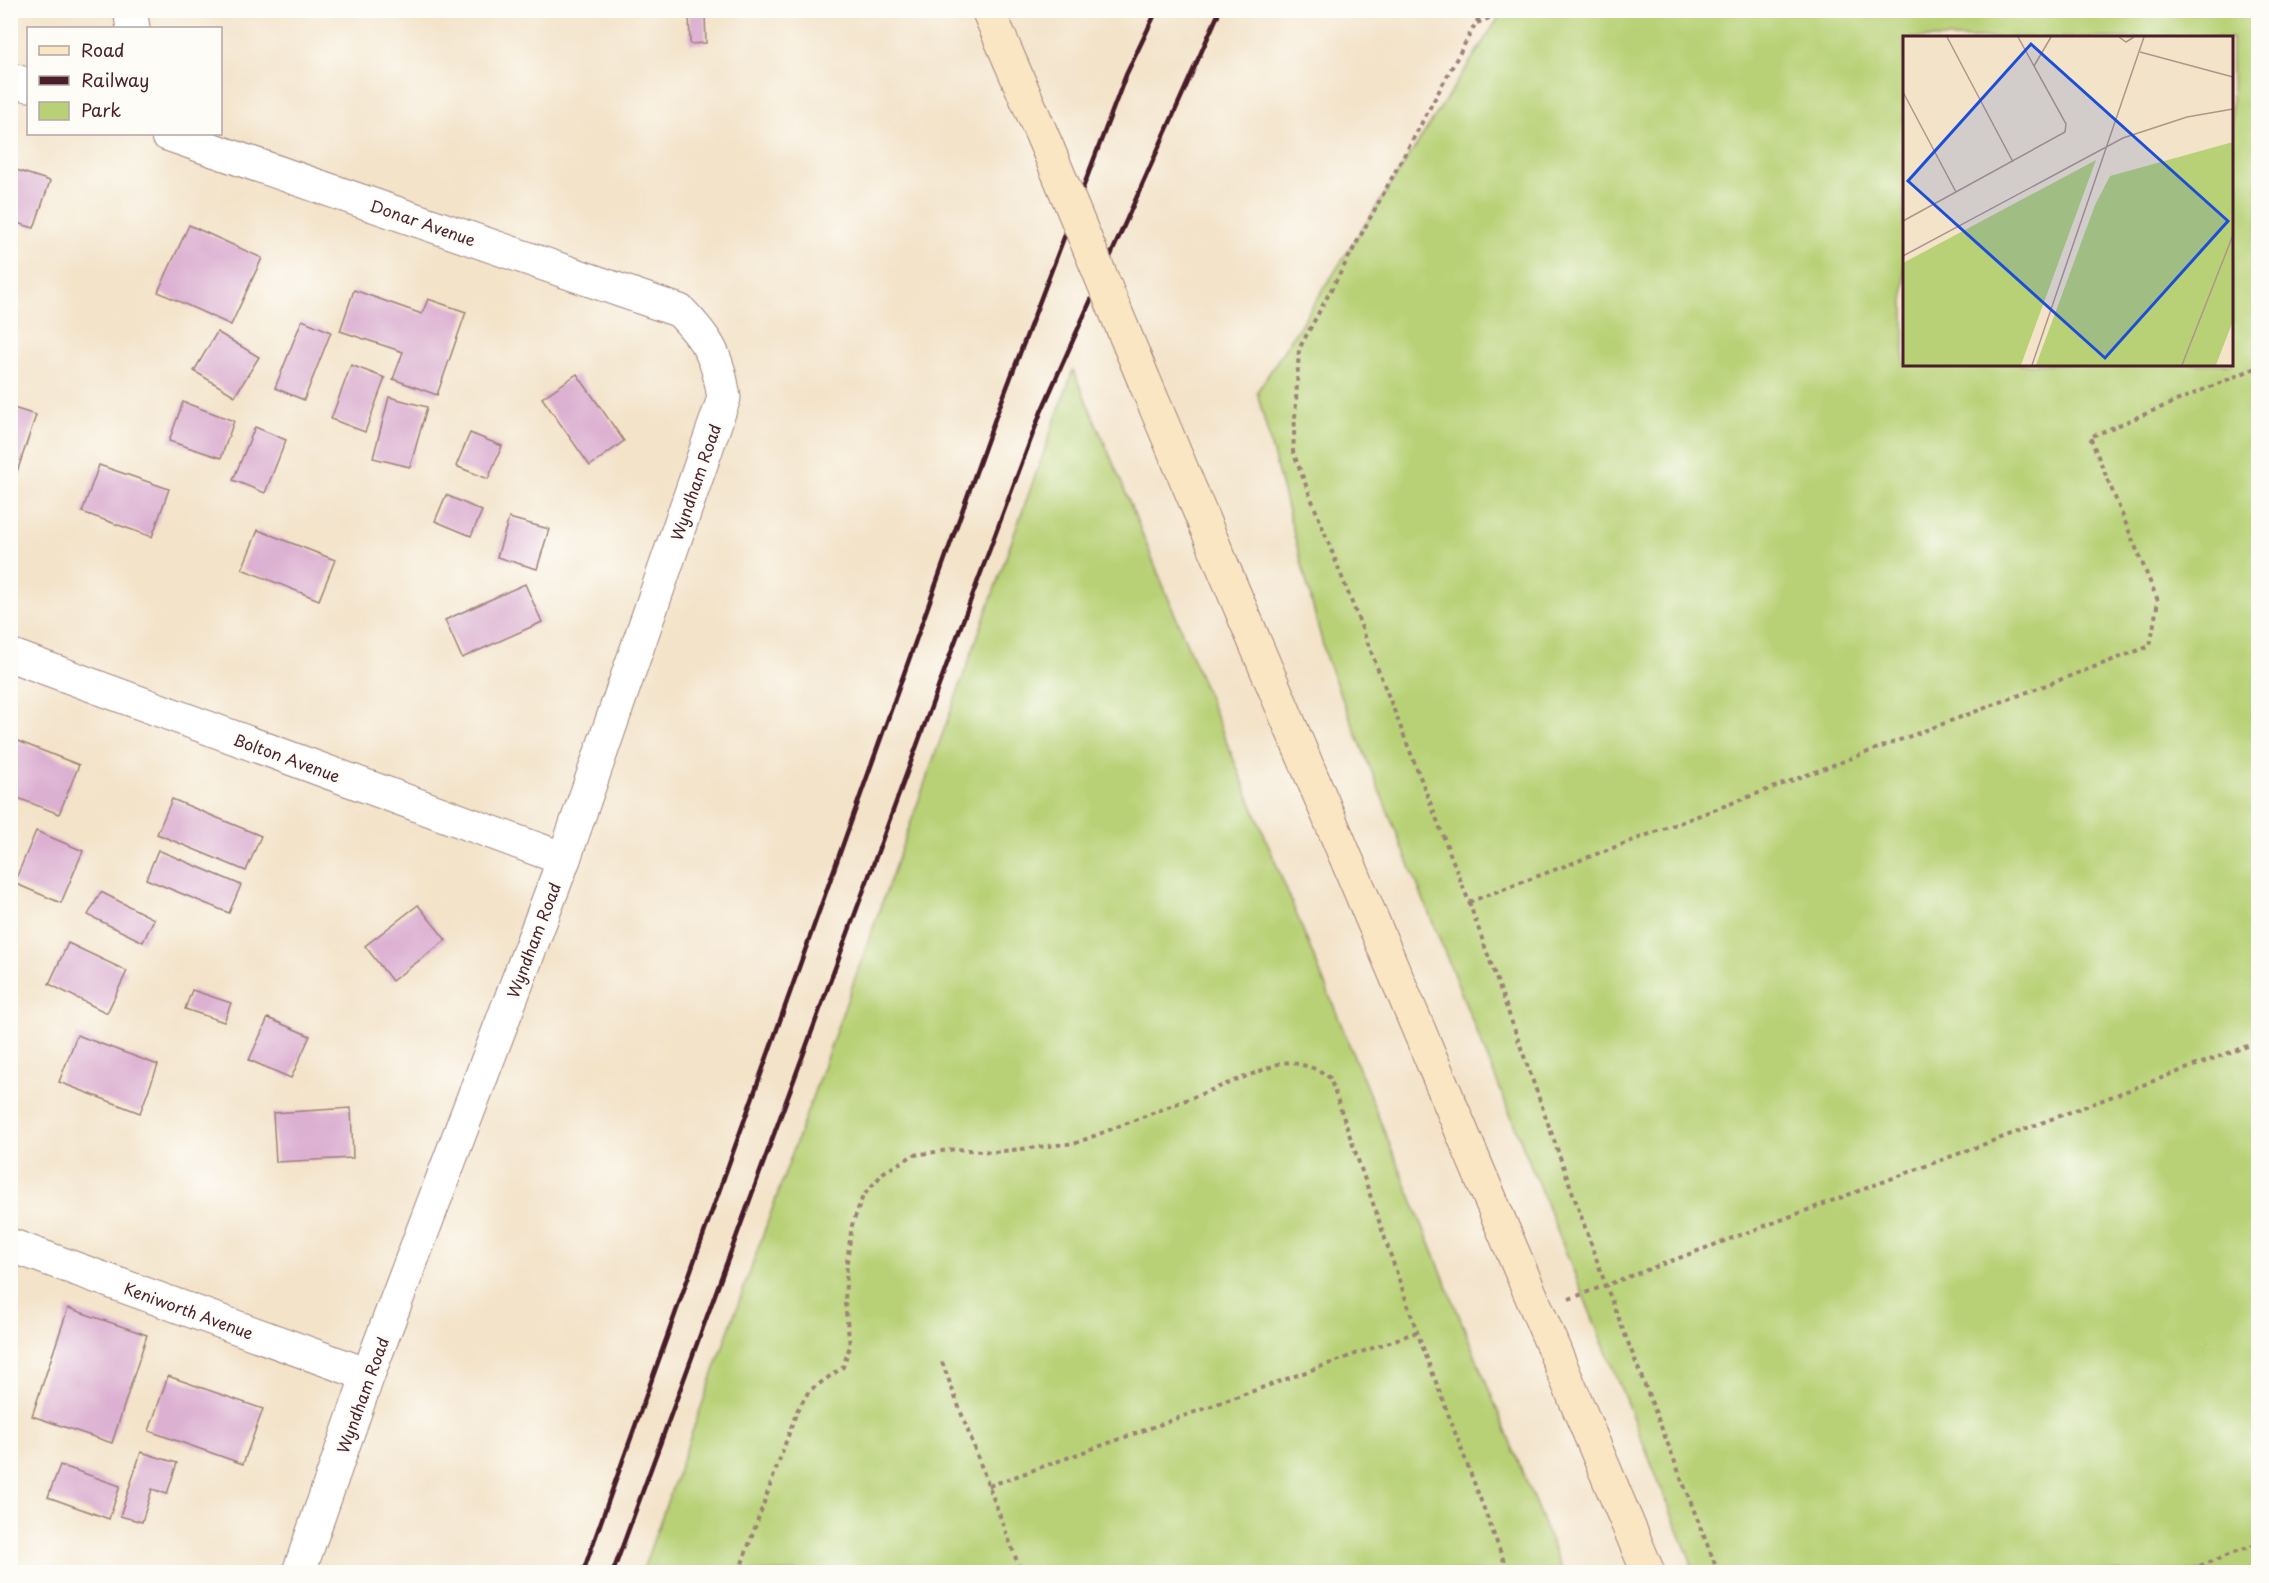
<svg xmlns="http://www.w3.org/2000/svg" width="2269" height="1583" font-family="'Playpen Sans',sans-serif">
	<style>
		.green { fill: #b8d176; stroke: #817850; stroke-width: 1.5; fill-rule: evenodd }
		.building { fill: #dcb0d1 }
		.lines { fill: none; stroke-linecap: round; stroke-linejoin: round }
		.street-casing { stroke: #9e817a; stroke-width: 35 }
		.secondary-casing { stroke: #9e817a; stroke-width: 35 }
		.path { stroke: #9e817a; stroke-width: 4; stroke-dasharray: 4.5 4.5; stroke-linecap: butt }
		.street { stroke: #fff; stroke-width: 33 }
		.secondary { stroke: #fbe6c4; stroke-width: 33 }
		.rail { stroke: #4a1f2b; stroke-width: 4.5 }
		.secondary-bridge-casing { stroke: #9e817a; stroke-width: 35; stroke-linecap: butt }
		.secondary-bridge { stroke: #fbe6c4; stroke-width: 33 }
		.labels { text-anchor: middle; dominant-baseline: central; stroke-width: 4.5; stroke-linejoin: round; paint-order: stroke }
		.street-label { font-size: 16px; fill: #4a1f2b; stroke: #fdfcf7 }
		.inset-road { fill: none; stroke: #af958a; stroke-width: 1.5 }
		.view { fill: #1d4ed8; fill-opacity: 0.15; stroke: #1d4ed8; stroke-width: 3 }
		.inset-edge { fill: none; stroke: #4a1f2b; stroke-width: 3 }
	</style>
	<rect width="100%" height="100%" fill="#fdfcf7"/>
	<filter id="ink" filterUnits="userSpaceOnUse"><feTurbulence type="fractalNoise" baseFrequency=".0167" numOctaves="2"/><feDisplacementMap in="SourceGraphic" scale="12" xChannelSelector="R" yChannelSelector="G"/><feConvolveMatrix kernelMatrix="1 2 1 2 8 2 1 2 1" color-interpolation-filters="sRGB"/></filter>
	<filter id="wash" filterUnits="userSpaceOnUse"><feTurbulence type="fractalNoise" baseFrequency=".008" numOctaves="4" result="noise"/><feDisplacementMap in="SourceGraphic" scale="24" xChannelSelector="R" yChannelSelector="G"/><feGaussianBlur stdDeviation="1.35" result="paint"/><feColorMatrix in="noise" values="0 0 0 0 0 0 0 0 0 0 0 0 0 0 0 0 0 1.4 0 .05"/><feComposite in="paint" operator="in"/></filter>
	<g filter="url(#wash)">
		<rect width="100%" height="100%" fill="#f3e3c9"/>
		<g class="green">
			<path d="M1503,11H2258V1572H1695L1327,661L1257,392ZM1904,38H2232V364H1904Z"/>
			<polygon points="1073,370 1118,474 1563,1572 642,1572"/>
		</g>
		<g id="blocks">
			<g class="building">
				<polygon points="705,14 706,43 690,44 689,15"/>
				<polygon points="10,168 50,181 34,228 10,221"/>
				<polygon points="189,225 262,258 231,325 158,292"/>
				<polygon points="354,290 422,314 428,299 466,312 437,395 393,379 403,352 340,331"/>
				<polygon points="302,320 331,332 304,400 275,388"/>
				<polygon points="217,332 259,357 235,396 194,371"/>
				<polygon points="351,365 385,378 365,432 331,419"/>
				<polygon points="577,374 624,441 590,466 542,398"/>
				<polygon points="389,397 427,407 410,467 373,458"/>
				<polygon points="183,402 234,421 221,458 169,441"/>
				<polygon points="10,407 36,415 11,490 10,490"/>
				<polygon points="255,427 286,440 265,493 233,480"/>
				<polygon points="470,433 502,446 488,479 456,466"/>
				<polygon points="99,465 169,489 152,537 82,512"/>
				<polygon points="446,495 482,511 471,536 435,521"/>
				<polygon points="509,518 549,529 537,569 497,557"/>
				<polygon points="258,530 335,560 319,600 242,569"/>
				<polygon points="525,584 542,622 462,658 445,620"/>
				<polygon points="10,738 79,765 59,814 10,795"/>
				<polygon points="172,799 261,836 246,871 157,834"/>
				<polygon points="36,831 83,851 61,903 14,883"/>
				<polygon points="158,850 241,885 229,913 146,879"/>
				<polygon points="101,892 154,919 143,942 88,915"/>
				<polygon points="418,905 446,940 392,981 365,946"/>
				<polygon points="68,943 127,971 107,1013 49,984"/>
				<polygon points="192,990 231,1003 224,1022 185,1009"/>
				<polygon points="268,1018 310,1036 291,1078 249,1060"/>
				<polygon points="77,1035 158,1065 140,1113 59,1082"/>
				<polygon points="351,1108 353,1158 276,1162 273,1113"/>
				<polygon points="68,1308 147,1335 112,1443 32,1416"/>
				<polygon points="168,1376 263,1409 243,1464 149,1431"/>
				<polygon points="141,1452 177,1463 167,1494 152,1489 142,1522 120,1516"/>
				<polygon points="60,1465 120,1486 109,1519 48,1497"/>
			</g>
		</g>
	</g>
	<g filter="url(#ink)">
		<use href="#blocks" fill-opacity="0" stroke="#9e817a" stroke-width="1.5"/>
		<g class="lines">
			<defs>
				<g id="street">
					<polyline points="130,10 133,28"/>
					<polyline points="10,79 28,85"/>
					<path d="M167,134L680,311C709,341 718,357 724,398L564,859L368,1375L299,1572"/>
					<polyline points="10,655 564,859"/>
					<polyline points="10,1245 368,1375"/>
				</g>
				<g id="secondary">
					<polyline points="988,10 1048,149"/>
					<polyline points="1144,380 1648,1572"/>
				</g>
			</defs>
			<use href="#street" class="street-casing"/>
			<use href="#secondary" class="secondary-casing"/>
			<g class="path">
				<polyline points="1483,10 1299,349 1293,452 1469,902 1606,1286 1718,1572"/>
				<polyline points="1477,23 1509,10"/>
				<polyline points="1469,902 2150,646 2158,601 2090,437 2258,367"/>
				<polyline points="1569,1299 2258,1042"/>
				<polyline points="942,1362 1021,1572"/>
				<polyline points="989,1486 1417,1332"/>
				<path d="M739,1572L797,1411L809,1391L843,1367L850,1346L845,1303L847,1262L852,1225L863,1196L884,1172L914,1155L956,1149L994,1152L1076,1143L1283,1062C1301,1064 1317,1067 1330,1078L1417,1332L1508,1572"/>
				<polyline points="2183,1572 2258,1544"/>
			</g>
			<use href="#street" class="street"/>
			<use href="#secondary" class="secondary"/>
			<g class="rail">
				<polyline points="583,1572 996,416 1126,75 1157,10"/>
				<polyline points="613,1572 952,650 1041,412 1220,10"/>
			</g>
			<defs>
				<polyline id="secondary-bridge" points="1048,149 1144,380"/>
			</defs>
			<use href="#secondary-bridge" class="secondary-bridge-casing"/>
			<use href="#secondary-bridge" class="secondary-bridge"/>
		</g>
	</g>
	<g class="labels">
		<g class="street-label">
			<text transform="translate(423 222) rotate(19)">Donar Avenue</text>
			<text transform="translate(695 482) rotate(-71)">Wyndham Road</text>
			<text transform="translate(287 757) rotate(20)">Bolton Avenue</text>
			<text transform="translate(533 940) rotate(-69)">Wyndham Road</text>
			<text transform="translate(189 1310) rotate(20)">Keniworth Avenue</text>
			<text transform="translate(362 1395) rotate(-70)">Wyndham Road</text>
		</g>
	</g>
	<g transform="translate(1903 36)">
		<rect width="330" height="330" fill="#f3e3c9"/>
		<path d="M330,106V285L313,329H133L192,169L207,140ZM193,124L118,329H0V227Z" fill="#b8d176"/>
		<path class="inset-road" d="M44,1L110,126M216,1L223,6L231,1M237,16L330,41M131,30L148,1M0,56L53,156M0,185L162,96L163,88L115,1M0,220L220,102L284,81L330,73M129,329L241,1M279,329L330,199"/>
		<path class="view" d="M128,8L325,185L202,322L5,145Z"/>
		<rect width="330" height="330" class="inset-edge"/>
	</g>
	<rect width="2269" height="1583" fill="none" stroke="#fdfcf7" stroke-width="36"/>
	<rect x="27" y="27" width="195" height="108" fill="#fdfcf7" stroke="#b5a4a5" stroke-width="1.5"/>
	<rect x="39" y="46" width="30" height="9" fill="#fbe6c4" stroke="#b5a4a5" stroke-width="1.5"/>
	<text x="81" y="57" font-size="18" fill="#4a1f2b">Road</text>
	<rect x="39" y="76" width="30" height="9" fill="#4a1f2b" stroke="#b5a4a5" stroke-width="1.5"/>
	<text x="81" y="87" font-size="18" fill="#4a1f2b">Railway</text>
	<rect x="39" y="102" width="30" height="18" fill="#b8d176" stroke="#b5a4a5" stroke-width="1.5"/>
	<text x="81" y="117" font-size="18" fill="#4a1f2b">Park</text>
</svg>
